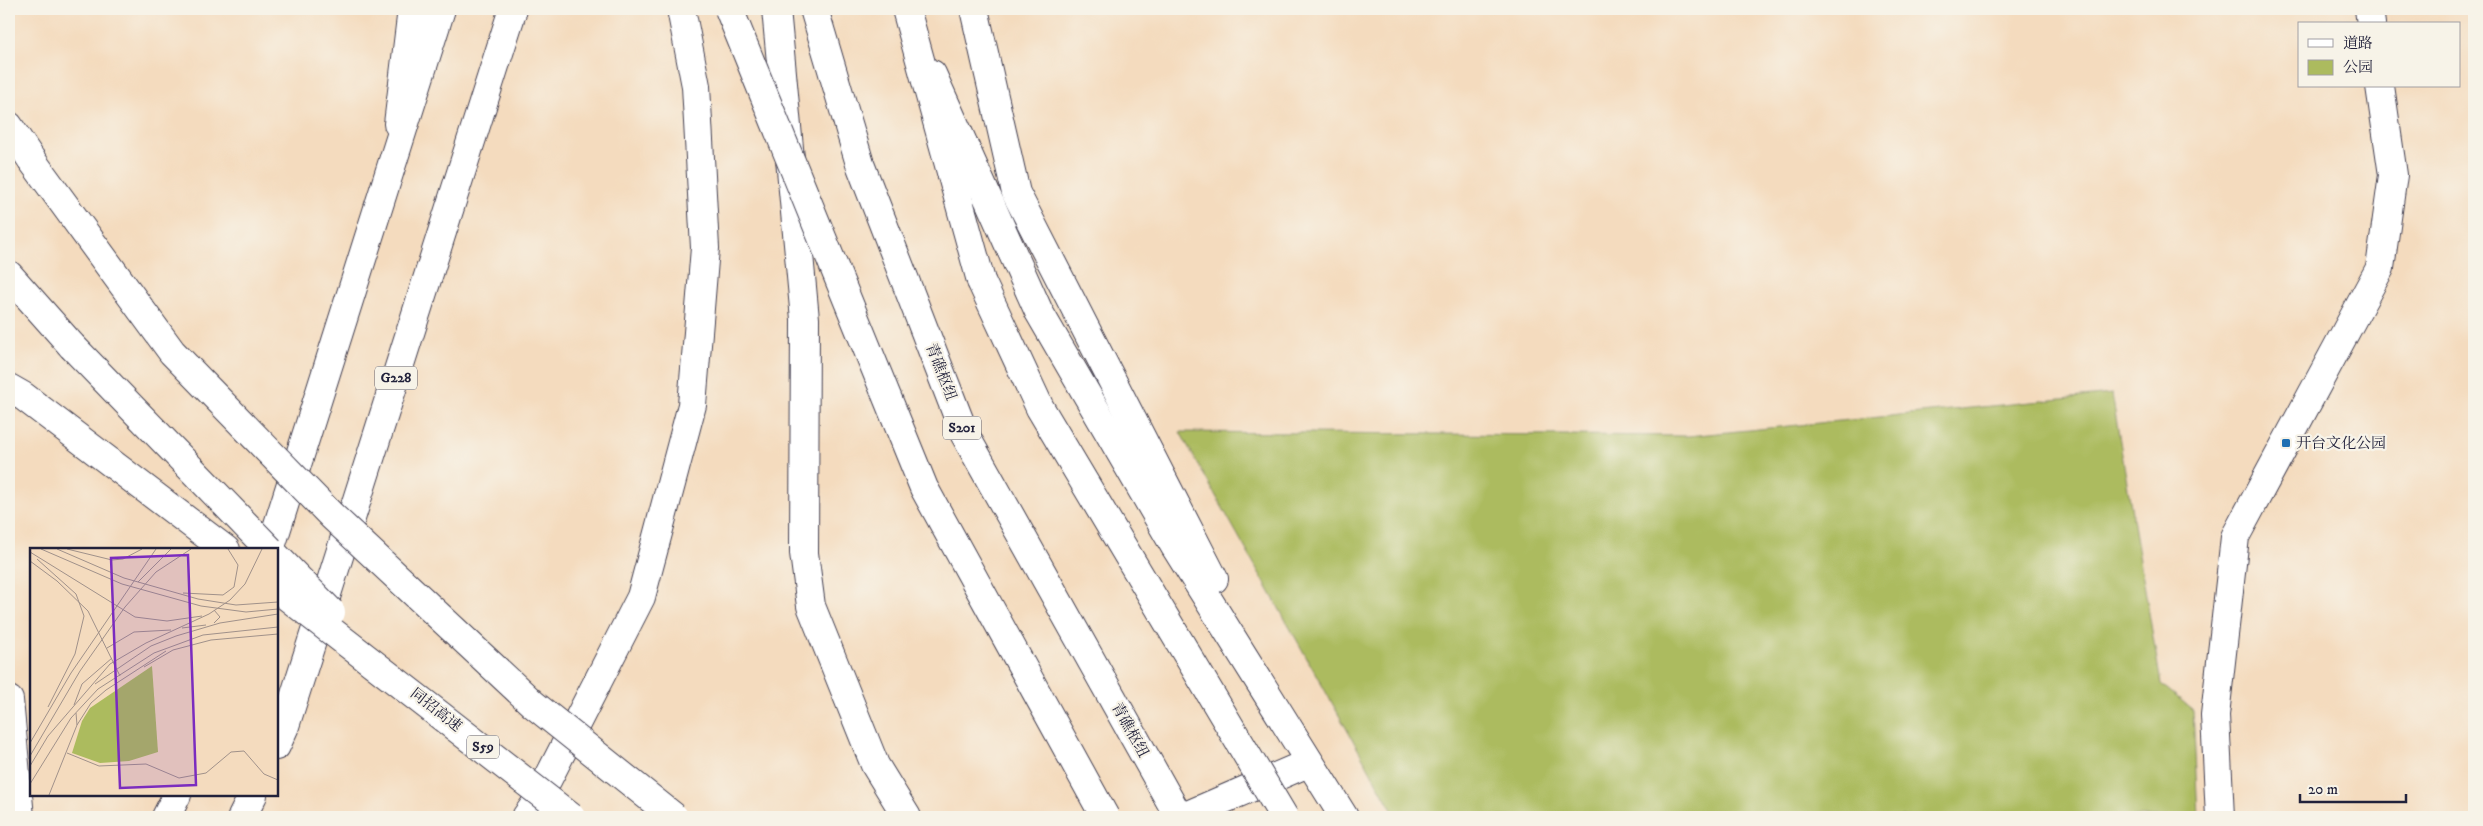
<svg xmlns="http://www.w3.org/2000/svg" width="2483" height="826" font-family="'IM FELL DW Pica','Noto Serif SC',serif">
	<style>
		.green { fill: #acbb5e; stroke: #676e4c }
		.lines { fill: none; stroke-linecap: round; stroke-linejoin: round }
		.minor-casing { stroke: #423e4f; stroke-width: 30 }
		.major-casing { stroke: #423e4f; stroke-width: 30 }
		.highway-casing { stroke: #423e4f; stroke-width: 30 }
		.minor { stroke: #fff; stroke-width: 28 }
		.major { stroke: #fff; stroke-width: 28 }
		.highway { stroke: #fff; stroke-width: 28 }
		.major-bridge-casing { stroke: #423e4f; stroke-width: 30; stroke-linecap: butt }
		.highway-bridge-casing { stroke: #423e4f; stroke-width: 30; stroke-linecap: butt }
		.major-bridge { stroke: #fff; stroke-width: 28 }
		.highway-bridge { stroke: #fff; stroke-width: 28 }
		.poi-dot { fill: #1f6fb2; stroke: #f7f3e8; stroke-width: 2 }
		.labels { text-anchor: middle; dominant-baseline: central; stroke-width: 4.5; stroke-linejoin: round; paint-order: stroke }
		.shield { fill: #f7f3e8; stroke: #62616f; stroke-width: 1 }
		.shield-label { font-size: 14px; font-weight: bold; fill: #22223b }
		.street-label { font-size: 15px; fill: #22223b; stroke: #f7f3e8 }
		.poi-label { font-size: 15px; fill: #22223b; stroke: #f7f3e8; text-anchor: start }
		.inset-road { fill: none; stroke: #a0918a; stroke-width: 1 }
		.view { fill: #7b2cbf; fill-opacity: 0.15; stroke: #7b2cbf; stroke-width: 2.5 }
		.inset-edge { fill: none; stroke: #22223b; stroke-width: 2.5 }
	</style>
	<rect width="100%" height="100%" fill="#f7f3e8"/>
	<filter id="ink" filterUnits="userSpaceOnUse"><feTurbulence type="fractalNoise" baseFrequency=".02" numOctaves="2"/><feDisplacementMap in="SourceGraphic" scale="10" xChannelSelector="R" yChannelSelector="G"/><feConvolveMatrix kernelMatrix="1 2 1 2 8 2 1 2 1" color-interpolation-filters="sRGB"/></filter>
	<filter id="wash" filterUnits="userSpaceOnUse"><feTurbulence type="fractalNoise" baseFrequency=".0096" numOctaves="4" result="noise"/><feDisplacementMap in="SourceGraphic" scale="20" xChannelSelector="R" yChannelSelector="G"/><feGaussianBlur stdDeviation="1.12" result="paint"/><feColorMatrix in="noise" values="0 0 0 0 0 0 0 0 0 0 0 0 0 0 0 0 0 1.4 0 .05"/><feComposite in="paint" operator="in"/></filter>
	<g filter="url(#wash)">
		<rect width="100%" height="100%" fill="#f4dbbe"/>
		<polygon class="green" points="2112,394 2161,684 2193,710 2198,817 1396,817 1180,432 1688,436"/>
	</g>
	<g filter="url(#ink)">
		<g class="lines">
			<defs>
				<g id="minor">
					<polyline points="776,9 805,319 804,553 811,606 875,765 907,817"/>
					<polyline points="974,9 1016,193 1214,579"/>
					<polyline points="2369,9 2371,24"/>
					<polyline points="932,74 1039,312 1174,545 1344,817"/>
					<polyline points="1183,817 1308,763"/>
					<polyline points="2220,817 2215,715 2235,537 2380,268 2393,175 2380,86"/>
				</g>
				<g id="major">
					<polyline points="398,124 412,9"/>
					<polyline points="9,126 31,159"/>
					<polyline points="9,700 20,817"/>
					<polyline points="526,817 534,806 641,597 692,405 705,248 696,86 681,9"/>
				</g>
				<g id="highway">
					<polyline points="814,9 860,164 965,435 1179,817"/>
					<polyline points="906,9 981,281"/>
					<polyline points="9,275 72,346"/>
					<polyline points="9,388 23,396 226,550"/>
					<polyline points="270,550 441,9"/>
					<polyline points="276,746 285,726 513,9"/>
					<polyline points="166,817 177,795"/>
					<polyline points="242,817 253,795"/>
				</g>
			</defs>
			<use href="#minor" class="minor-casing"/>
			<use href="#major" class="major-casing"/>
			<use href="#highway" class="highway-casing"/>
			<use href="#minor" class="minor"/>
			<use href="#major" class="major"/>
			<use href="#highway" class="highway"/>
			<defs>
				<polyline id="major-bridge" points="31,159 172,352 332,516 533,704 674,817"/>
				<g id="highway-bridge">
					<polyline points="729,9 924,488 1105,817"/>
					<polyline points="981,281 1040,408 1284,817"/>
					<polyline points="72,346 270,550"/>
					<polyline points="276,556 331,612"/>
					<polyline points="276,588 571,817"/>
				</g>
			</defs>
			<use href="#major-bridge" class="major-bridge-casing"/>
			<use href="#highway-bridge" class="highway-bridge-casing"/>
			<use href="#major-bridge" class="major-bridge"/>
			<use href="#highway-bridge" class="highway-bridge"/>
		</g>
	</g>
	<rect class="poi-dot" x="2281" y="438" width="10" height="10" rx="2.5"/>
	<g class="labels">
		<g class="shield">
			<rect x="375" y="366.5" width="42" height="23" rx="4"/>
			<rect x="943" y="416.5" width="38" height="23" rx="4"/>
			<rect x="467" y="735.5" width="32" height="23" rx="4"/>
		</g>
		<g class="shield-label">
			<text x="396" y="378">G228</text>
			<text x="962" y="428">S201</text>
			<text x="483" y="747">S59</text>
		</g>
		<g class="street-label">
			<text transform="translate(941 372) rotate(69)">青礁枢纽</text>
			<text transform="translate(436 710) rotate(38)">同招高速</text>
			<text transform="translate(1130 730) rotate(61)">青礁枢纽</text>
		</g>
		<g class="poi-label">
			<text x="2296" y="443">开台文化公园</text>
		</g>
	</g>
	<g transform="translate(30 548)">
		<rect width="248" height="248" fill="#f4dbbe"/>
		<path d="M122,118L128,204L99,213L70,215L42,205L52,173L60,160Z" fill="#acbb5e"/>
		<path class="inset-road" d="M11,1L92,36L171,58L216,64L248,61M27,1L94,30L168,51L206,57L248,54M37,1L82,12L93,11L112,1M0,4L105,69L137,73L172,68M7,11L46,46L54,68L45,106L18,159M0,13L27,33L58,63L90,128M108,34L141,1M153,45L193,47L204,39L208,17L198,1M184,62L190,69L184,75M152,80L176,77M77,100L104,84L141,82M114,119L143,102L181,92L248,86M65,136L121,98L146,88L190,75L248,66M44,157L52,136L82,110M46,165L47,177L61,155L76,142L136,103M0,195L41,125L126,1M37,205L69,218L116,216L149,230L176,225L201,204L214,203L234,226L248,232M0,208L50,123L95,59L126,24L161,1M0,218L18,188L80,116L116,95L179,66L200,52L215,36L232,1M0,236L41,170L68,141L124,105L173,87L248,79M19,247L47,177"/>
		<path class="view" d="M158,7L166,237L90,240L81,10Z"/>
		<rect width="248" height="248" class="inset-edge"/>
	</g>
	<rect width="2483" height="826" fill="none" stroke="#f7f3e8" stroke-width="30"/>
	<rect x="2298" y="22" width="162" height="65" fill="#f7f3e8" stroke="#a29fa3"/>
	<rect x="2308" y="39" width="25" height="8" fill="#ffffff" stroke="#a29fa3"/>
	<text x="2343" y="48" font-size="15" fill="#22223b">道路</text>
	<rect x="2308" y="60" width="25" height="15" fill="#acbb5e" stroke="#a29fa3"/>
	<text x="2343" y="72" font-size="15" fill="#22223b">公园</text>
	<path d="M2300 794v8h106v-8" fill="none" stroke="#22223b" stroke-width="2.5"/>
	<text x="2308" y="794" font-size="15" fill="#22223b" stroke="#f7f3e8" stroke-width="4" paint-order="stroke">20 m</text>
</svg>
